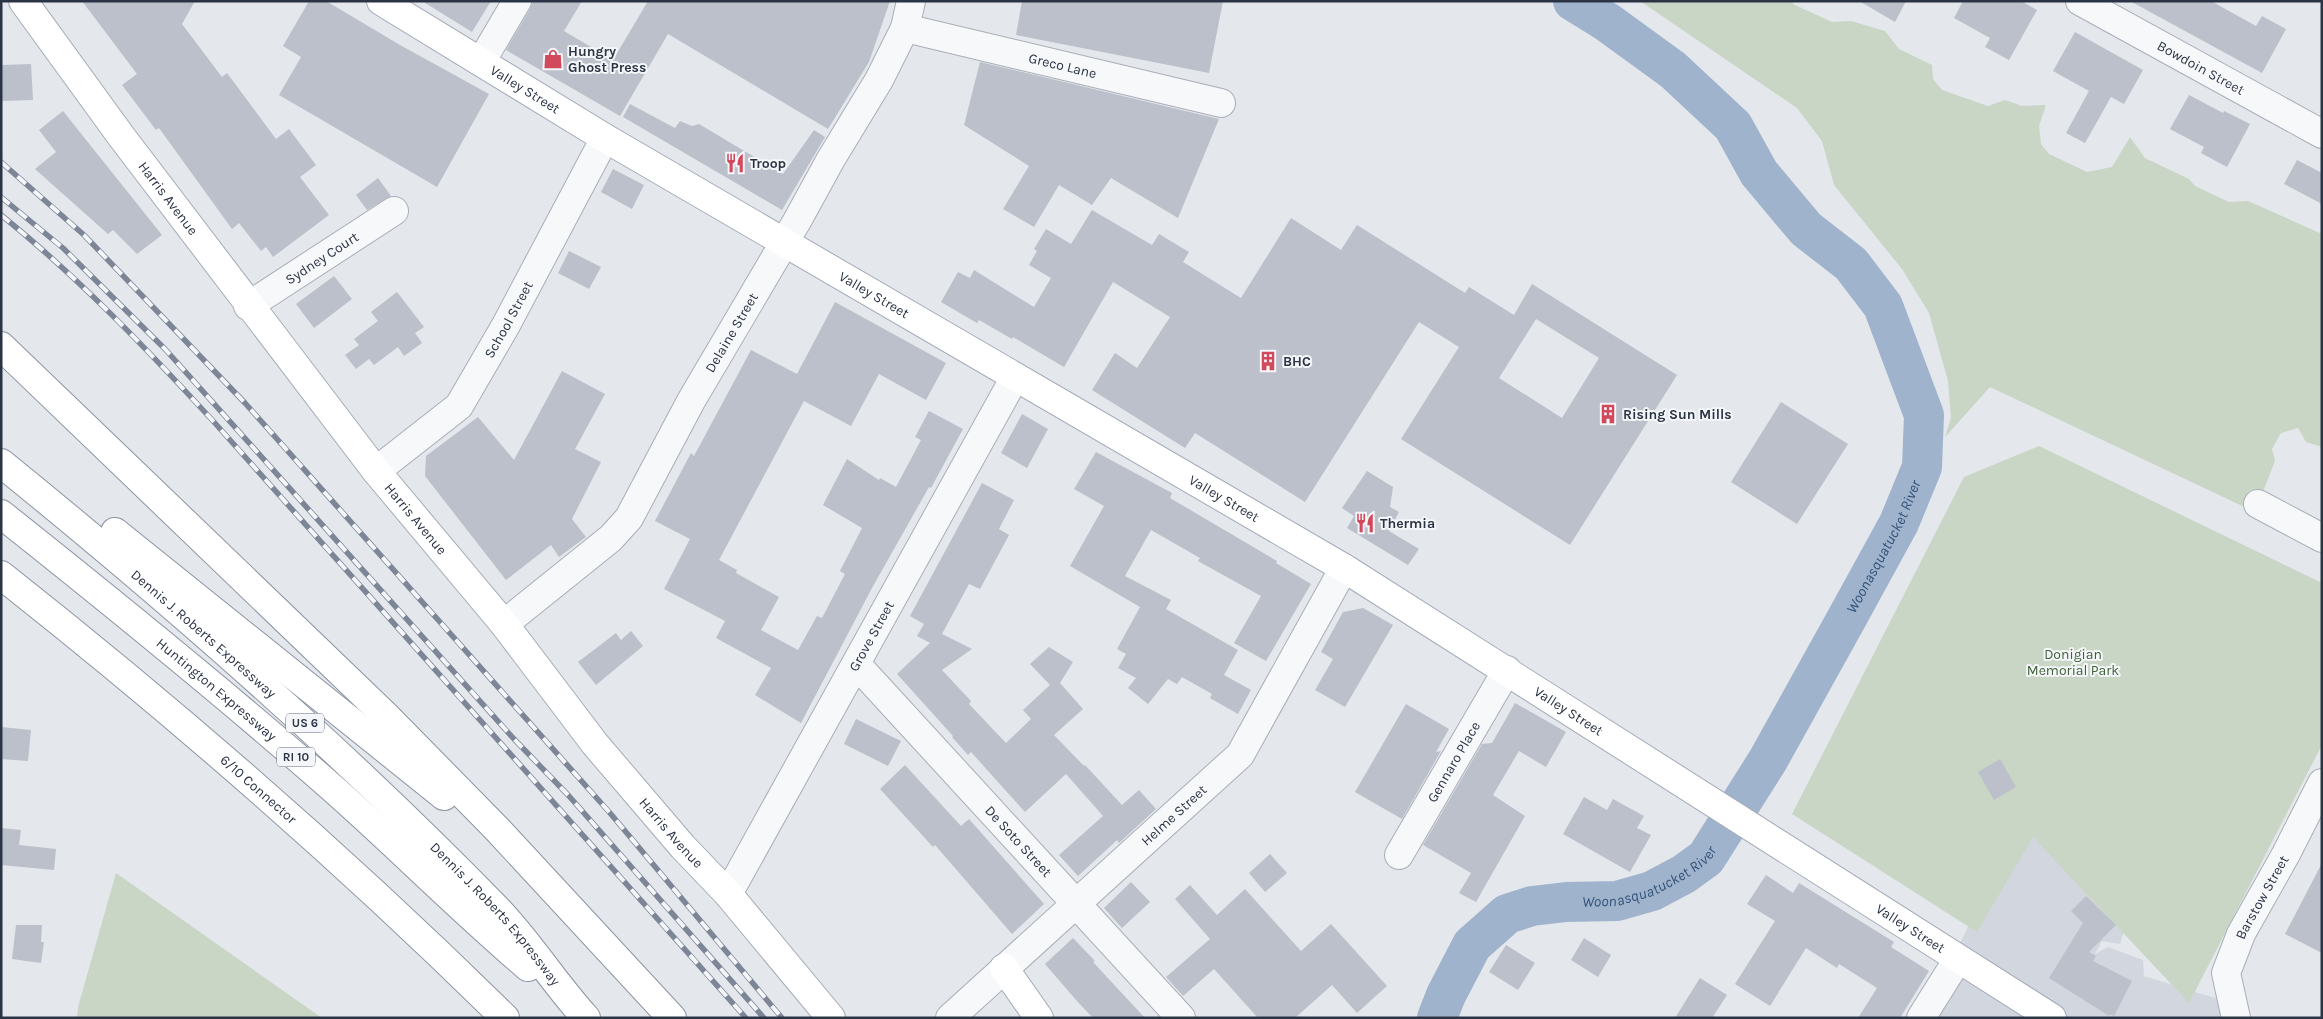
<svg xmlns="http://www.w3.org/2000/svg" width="2323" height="1019" font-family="Karla,sans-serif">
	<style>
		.built { fill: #d2d6de }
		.green { fill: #c9d6c5 }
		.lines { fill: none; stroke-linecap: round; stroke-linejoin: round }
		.river { stroke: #9fb4cc; stroke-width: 40 }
		.building { fill: #bbc0ca; fill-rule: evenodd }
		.minor-casing { stroke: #a9aeb7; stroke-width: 30 }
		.major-casing { stroke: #a3abb8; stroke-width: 30 }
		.highway-casing { stroke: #8b94a3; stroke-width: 30 }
		.minor { stroke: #f7f8fa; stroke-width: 28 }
		.major { stroke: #fff; stroke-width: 28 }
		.highway { stroke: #fff; stroke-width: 28 }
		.rail-casing { stroke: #7d8696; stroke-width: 5.5 }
		.rail { stroke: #f4f6f9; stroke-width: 4; stroke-dasharray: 11; stroke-linecap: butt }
		.labels { text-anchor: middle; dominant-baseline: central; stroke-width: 4; stroke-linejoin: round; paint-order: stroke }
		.shield { fill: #f4f6f9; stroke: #676e7b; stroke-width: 1 }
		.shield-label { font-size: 12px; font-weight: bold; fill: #2b3445 }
		.poi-label { font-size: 14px; font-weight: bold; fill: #2b3445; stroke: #f4f6f9; text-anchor: start }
		.street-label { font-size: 14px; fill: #2b3445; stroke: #f4f6f9 }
		.park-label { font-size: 14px; fill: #3f6138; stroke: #f4f6f9 }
		.water-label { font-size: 15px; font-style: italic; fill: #34527a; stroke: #f4f6f9 }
	</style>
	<rect width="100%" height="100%" fill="#e4e7ec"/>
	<polygon class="built" points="2028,822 2133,900 2120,944 2102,941 2095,954 2108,947 2143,960 2144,976 2231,1003 2237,1018 1924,1018 1980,902"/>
	<g class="green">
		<polygon points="1640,1 1792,1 1793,4 1832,22 1851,21 1885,31 1899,49 1932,65 1933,79 1942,90 1988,106 2005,100 2022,106 2046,105 2039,126 2041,144 2049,154 2087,172 2112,167 2130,137 2145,158 2189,179 2195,186 2229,202 2248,201 2322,234 2322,447 2306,442 2298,428 2281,433 2272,449 2275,461 2255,512 1990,387 1945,437 1951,418 1948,381 1929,313 1902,269 1834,185 1822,141 1797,108"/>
		<polygon points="2039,446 2322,583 2322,745 2189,1003 2033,837 1977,932 1792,814 1964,477"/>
		<polygon points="116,873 322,1018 77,1018 78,1007"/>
	</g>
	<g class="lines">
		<path class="river" id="s1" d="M1437,1018L1446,995L1472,945L1507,914L1532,906L1566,902L1617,901L1652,891L1684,874L1706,858L1768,760L1848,616L1899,523L1922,467L1924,415L1883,306L1851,264L1806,229L1759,173L1733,126L1673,70L1607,22L1573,1"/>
	</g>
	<g class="building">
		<polygon points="82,1 195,1 182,24 222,77 227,73 276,139 289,129 316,165 300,177 329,215 273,257 266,247 261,251 239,223 232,229 159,128 156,130 122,85 137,74"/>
		<polygon points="309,1 326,1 400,45 489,94 437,187 279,95 301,57 283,46"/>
		<polygon points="422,1 491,1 472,32"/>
		<polygon points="533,1 582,1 564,31 613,60 648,1 890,1 869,62 828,129 668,34 620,116 506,50 530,9"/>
		<polygon points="1022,1 1223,1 1209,73 1016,35"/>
		<polygon points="1859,1 1906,1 1895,22"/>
		<polygon points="1963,1 2021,1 2037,10 2009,60 1985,47 1990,38 1954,18"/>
		<polygon points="2130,1 2211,1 2256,26 2262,16 2286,29 2262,73"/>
		<polygon points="2075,32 2143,70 2124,104 2111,97 2085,143 2066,133 2089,91 2053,71"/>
		<polygon points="980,62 1219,119 1178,218 1111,178 1092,205 1059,185 1034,227 1003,209 1029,166 964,125"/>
		<polygon points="31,64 33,100 1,101 1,65"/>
		<polygon points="2189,95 2223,113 2224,111 2250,124 2227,167 2201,153 2204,147 2170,129"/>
		<polygon points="630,104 675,128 680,121 692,126 699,124 783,174 814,130 825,137 782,210 623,117"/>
		<polygon points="63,111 162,235 137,254 113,230 108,234 35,169 56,152 39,130"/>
		<polygon points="2297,160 2322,173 2322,204 2284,184"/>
		<polygon points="613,169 644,185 632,209 601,192"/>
		<polygon points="378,178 391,196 367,210 356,195"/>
		<path d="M1092,210L1152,245L1159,234L1189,252L1183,262L1241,298L1291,218L1341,250L1357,225L1465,293L1469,287L1514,315L1532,284L1677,375L1570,545L1401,439L1459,347L1419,322L1305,502L1195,433L1185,448L1092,390L1115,353L1137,368L1170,317L1113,282L1064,367L1013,337L1012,339L979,320L977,323L941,302L958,272L970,278L974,270L1034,307L1051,278L1029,265L1037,251L1034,249L1046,229L1071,244ZM1536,319L1599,358L1562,418L1499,378Z"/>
		<polygon points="569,251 601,267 589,289 558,273"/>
		<polygon points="334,276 352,299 314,328 296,304"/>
		<polygon points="397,292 424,327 415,333 422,343 404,356 398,347 374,365 369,359 356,369 345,355 359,345 354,339 378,321 371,312"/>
		<polygon points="835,302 946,363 926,400 879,374 851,426 804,401 719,560 737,570 736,573 779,597 761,630 798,650 817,616 822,618 845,574 840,571 862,528 823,505 847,459 879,480 880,478 896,487 921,440 915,437 929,411 963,429 931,488 929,487 872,588 801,723 755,695 771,668 716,638 725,621 664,589 690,539 655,521 691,453 694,456 751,350 797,374"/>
		<polygon points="562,371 605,394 575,449 601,462 572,519 586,537 559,557 551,545 506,580 425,476 426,456 478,417 514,460"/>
		<polygon points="1781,402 1848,444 1797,524 1731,482"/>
		<polygon points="1022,414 1048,429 1027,468 1001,453"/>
		<polygon points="1096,452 1172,493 1170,498 1277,561 1276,563 1311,584 1266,661 1234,643 1261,596 1198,561 1200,558 1151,530 1125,576 1171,600 1166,609 1238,650 1224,675 1251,690 1238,714 1210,698 1212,694 1182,677 1177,684 1168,679 1148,704 1128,688 1136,678 1118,668 1126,654 1117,649 1140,607 1070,566 1104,506 1074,489"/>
		<polygon points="1367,471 1393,487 1390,507 1399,512 1389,531 1419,549 1408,565 1347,528 1354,516 1342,508"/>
		<polygon points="982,483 1014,500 999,529 1009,535 980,589 969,584 942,634 972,649 942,670 971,701 969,704 1006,743 1031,719 1023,710 1050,685 1030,664 1049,647 1073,662 1060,683 1083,709 1054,735 1084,766 1085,765 1122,805 1139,790 1156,809 1119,843 1117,840 1078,876 1059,855 1103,816 1066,774 1025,812 971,752 968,755 952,737 953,736 897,674 930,643 917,636 924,624 910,616"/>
		<polygon points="1363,608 1393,625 1345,707 1315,690 1333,659 1321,652 1343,612"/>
		<polygon points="631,631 643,646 596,685 578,662 616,633 621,640"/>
		<polygon points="1515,703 1566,732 1546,767 1519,751 1493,795 1525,816 1476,902 1459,893 1471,873 1423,845 1482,744 1492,743"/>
		<polygon points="1406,704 1449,729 1436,752 1441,751 1402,819 1355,792"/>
		<polygon points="856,719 901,741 888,766 844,744"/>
		<polygon points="1,727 31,730 28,761 1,759"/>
		<polygon points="2000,759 2016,787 1994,800 1978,772"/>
		<polygon points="905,765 961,826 969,819 1044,904 1012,934 935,845 933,847 880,789"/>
		<polygon points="1584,797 1607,810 1613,799 1644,816 1637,828 1651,835 1630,872 1563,834"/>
		<polygon points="1,828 21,830 19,845 56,849 54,870 1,865"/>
		<polygon points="1270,854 1287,873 1265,892 1249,873"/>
		<polygon points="2322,863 2322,953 2285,934"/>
		<polygon points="1766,875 1793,893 1799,883 1894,942 1891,947 1929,971 1900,1018 1858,1018 1877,988 1839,964 1837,968 1806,948 1770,1006 1735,984 1775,921 1747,904"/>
		<polygon points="1131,882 1150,902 1122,928 1104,908"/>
		<polygon points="1190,885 1217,915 1245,889 1301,951 1331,924 1387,986 1357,1013 1332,985 1295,1018 1258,1018 1214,969 1183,996 1166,977 1210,939 1175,899"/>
		<polygon points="2086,896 2116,925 2089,952 2096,956 2093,961 2132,981 2114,1016 2110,1014 2109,1016 2049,978 2083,923 2071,911"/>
		<polygon points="16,925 42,925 41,942 44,942 41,963 12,959"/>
		<polygon points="1073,938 1095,961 1093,962 1145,1018 1093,1018 1076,1000 1045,964"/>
		<polygon points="1584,938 1611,955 1598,977 1571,960"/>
		<polygon points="1506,945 1535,963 1518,990 1489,972"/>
		<polygon points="1700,978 1727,995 1712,1018 1675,1018"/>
	</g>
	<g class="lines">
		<defs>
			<g id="minor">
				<path id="s2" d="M2080,1L2322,134"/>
				<path id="s3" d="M905,28L1221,103"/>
				<polyline points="481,62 517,1"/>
				<path id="s4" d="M248,306L394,211"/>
				<path id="s5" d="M376,471L459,406L506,325L605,138"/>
				<polyline points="2258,504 2322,538"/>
				<path id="s6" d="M504,624L611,538L629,518L691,401L797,221L831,159L879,80L905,28L911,1"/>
				<path id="s7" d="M857,665L1181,1018"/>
				<path id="s8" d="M1399,855L1507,670"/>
				<path id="s9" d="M728,894L1015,377"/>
				<path id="s10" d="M950,1018L1240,755L1344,568"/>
				<polyline points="1921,1018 1958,959"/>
				<path id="s11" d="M2236,1018L2226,973L2241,934L2286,854L2322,783"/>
			</g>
			<g id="major">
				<path id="s12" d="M23,1L121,136L376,471L504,624L595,744L683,847L728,894L831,1018"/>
				<path id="s13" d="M381,1L605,138L1344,568L2052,1018"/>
				<polyline points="1004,968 1039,1018"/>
			</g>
			<g id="highway">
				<polyline points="1,346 385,715 497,829 672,1018"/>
				<path id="s14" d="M1,463C174,603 341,749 496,908C529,942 554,983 586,1018"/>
				<path id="s15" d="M1,514C113,603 223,692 330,786C397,845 460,909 528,967"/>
				<polyline points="115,532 444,796"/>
				<path id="s16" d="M1,575C177,714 345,860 505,1018"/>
			</g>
		</defs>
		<use href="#minor" class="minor-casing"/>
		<use href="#major" class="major-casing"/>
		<use href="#highway" class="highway-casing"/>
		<use href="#minor" class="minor"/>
		<use href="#major" class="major"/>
		<use href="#highway" class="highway"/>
		<defs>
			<g id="rail">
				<polyline points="1,162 84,235 245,403 610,813 782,1018"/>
				<polyline points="1,197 63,248 165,349 514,739 569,796 764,1018"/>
				<path d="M1,215C78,277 147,349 214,422L746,1018"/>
			</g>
		</defs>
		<use href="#rail" class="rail-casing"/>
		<use href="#rail" class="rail"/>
	</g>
	<defs>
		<symbol id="shop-bare" viewBox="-9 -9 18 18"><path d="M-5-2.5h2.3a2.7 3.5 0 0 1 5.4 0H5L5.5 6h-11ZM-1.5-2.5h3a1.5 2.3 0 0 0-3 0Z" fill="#d1495b" stroke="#f4f6f9" stroke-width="2.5" paint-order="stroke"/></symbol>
		<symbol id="restaurant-bare" viewBox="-9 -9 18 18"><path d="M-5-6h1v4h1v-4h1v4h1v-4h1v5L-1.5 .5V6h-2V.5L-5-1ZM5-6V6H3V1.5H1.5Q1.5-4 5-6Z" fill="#d1495b" stroke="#f4f6f9" stroke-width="2.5" paint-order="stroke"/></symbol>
		<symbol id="building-bare" viewBox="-9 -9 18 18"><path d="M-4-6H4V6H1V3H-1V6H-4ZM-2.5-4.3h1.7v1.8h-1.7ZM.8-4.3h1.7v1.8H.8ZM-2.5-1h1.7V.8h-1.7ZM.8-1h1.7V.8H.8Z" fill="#d1495b" stroke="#f4f6f9" stroke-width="2.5" paint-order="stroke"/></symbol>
	</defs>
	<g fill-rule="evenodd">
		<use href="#shop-bare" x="539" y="45" width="28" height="28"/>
		<use href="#restaurant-bare" x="721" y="149" width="28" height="28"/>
		<use href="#building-bare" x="1254" y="347" width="28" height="28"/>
		<use href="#building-bare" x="1594" y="400" width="28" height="28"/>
		<use href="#restaurant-bare" x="1351" y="509" width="28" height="28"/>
	</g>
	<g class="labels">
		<g class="shield">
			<rect x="286" y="713.5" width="38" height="19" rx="4"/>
			<rect x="277" y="747.5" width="38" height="19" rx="4"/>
		</g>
		<g class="shield-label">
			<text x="305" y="723">US 6</text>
			<text x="296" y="757">RI 10</text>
		</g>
		<g class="poi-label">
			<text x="568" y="51">Hungry<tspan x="568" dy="16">Ghost Press</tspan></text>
			<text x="750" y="163">Troop</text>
			<text x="1283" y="361">BHC</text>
			<text x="1623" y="414">Rising Sun Mills</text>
			<text x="1380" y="523">Thermia</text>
		</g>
		<g class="street-label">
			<text stroke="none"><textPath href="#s3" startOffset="162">Greco Lane</textPath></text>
			<text stroke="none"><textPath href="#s2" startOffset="138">Bowdoin Street</textPath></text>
			<text stroke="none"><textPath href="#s13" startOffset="169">Valley Street</textPath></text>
			<text stroke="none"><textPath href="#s12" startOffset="245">Harris Avenue</textPath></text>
			<text stroke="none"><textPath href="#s4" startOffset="88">Sydney Court</textPath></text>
			<text stroke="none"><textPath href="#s13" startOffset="574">Valley Street</textPath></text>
			<text stroke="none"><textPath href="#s5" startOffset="205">School Street</textPath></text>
			<text stroke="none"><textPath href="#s6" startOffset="376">Delaine Street</textPath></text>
			<text stroke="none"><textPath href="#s13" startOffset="979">Valley Street</textPath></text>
			<text stroke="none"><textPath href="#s12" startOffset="650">Harris Avenue</textPath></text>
			<text stroke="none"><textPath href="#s14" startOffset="265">Dennis J. Roberts Expressway</textPath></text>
			<text stroke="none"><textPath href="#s9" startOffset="295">Grove Street</textPath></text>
			<text stroke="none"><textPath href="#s15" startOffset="278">Huntington Expressway</textPath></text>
			<text stroke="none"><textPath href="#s13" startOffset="1384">Valley Street</textPath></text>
			<text stroke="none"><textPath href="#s8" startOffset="108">Gennaro Place</textPath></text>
			<text stroke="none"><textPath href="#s16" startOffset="335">6/10 Connector</textPath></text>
			<text stroke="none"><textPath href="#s10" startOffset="302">Helme Street</textPath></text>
			<text stroke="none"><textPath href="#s12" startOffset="1055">Harris Avenue</textPath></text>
			<text stroke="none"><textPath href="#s7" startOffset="239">De Soto Street</textPath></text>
			<text stroke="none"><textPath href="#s11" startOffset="130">Barstow Street</textPath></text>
			<text stroke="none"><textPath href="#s14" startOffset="670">Dennis J. Roberts Expressway</textPath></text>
			<text stroke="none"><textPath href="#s13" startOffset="1789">Valley Street</textPath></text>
		</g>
		<g class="park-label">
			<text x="2073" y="654">Donigian<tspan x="2073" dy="16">Memorial Park</tspan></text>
		</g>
		<g class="water-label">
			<text stroke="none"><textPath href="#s1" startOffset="698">Woonasquatucket River</textPath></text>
			<text stroke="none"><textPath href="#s1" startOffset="278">Woonasquatucket River</textPath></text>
		</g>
	</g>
	<rect width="2323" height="1019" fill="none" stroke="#2b3445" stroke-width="5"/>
</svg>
